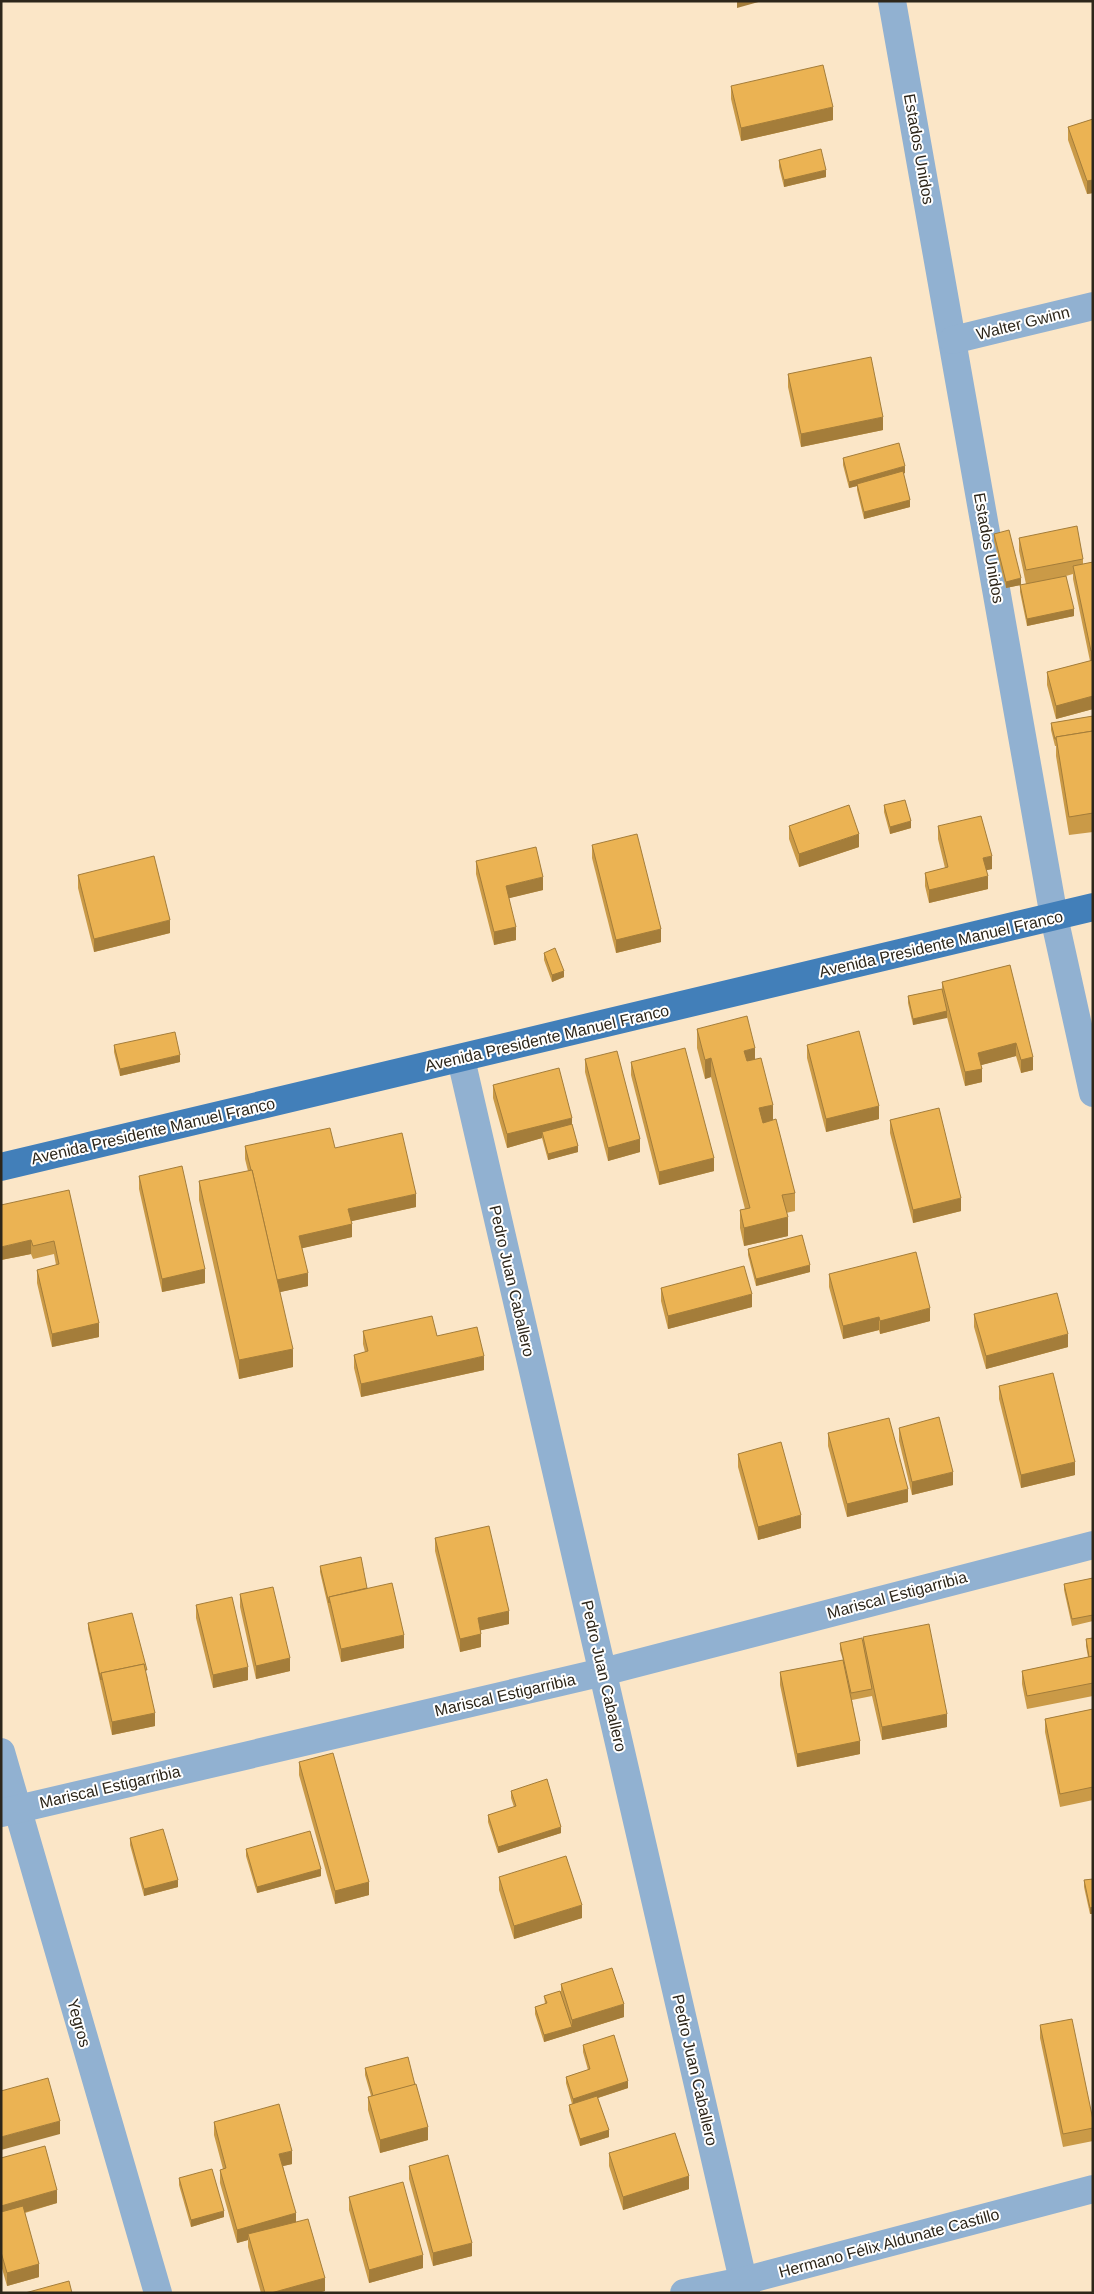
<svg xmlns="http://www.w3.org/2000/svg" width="1094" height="2294" font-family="Helvetica,sans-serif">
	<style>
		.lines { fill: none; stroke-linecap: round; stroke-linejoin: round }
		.minor { stroke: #91b1d1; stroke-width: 28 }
		.major { stroke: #427fb9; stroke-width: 28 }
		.wall { fill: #ca9a47 }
		.shaded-wall { fill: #a47d3a }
		.building { fill: #ebb353; stroke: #a47d3a }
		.labels { text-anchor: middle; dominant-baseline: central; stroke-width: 4; stroke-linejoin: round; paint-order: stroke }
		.street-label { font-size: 16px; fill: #2d261a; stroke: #fff }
	</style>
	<rect width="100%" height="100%" fill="#fbe6c7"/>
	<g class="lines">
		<g class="minor">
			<polyline points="892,1 1054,917 1093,1093"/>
			<polyline points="953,340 1093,306"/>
			<polyline points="461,1059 746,2293"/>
			<polyline points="1,1752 158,2293"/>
			<polyline points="1,1813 603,1672 1093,1545"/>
			<polyline points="684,2293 743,2281 1093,2189"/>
		</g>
		<polyline class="major" points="1,1167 1093,907"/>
	</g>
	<g class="wall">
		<polygon points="731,86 833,120 741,141 731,99"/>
		<polygon points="1093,119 1093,193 1087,194 1068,140 1068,127"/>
		<polygon points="779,160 826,177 784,187 779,167"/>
		<polygon points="788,374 883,430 801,447 788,387"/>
		<polygon points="843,458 905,473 903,474 910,507 864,519 857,490 857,486 849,488 843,465"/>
		<polygon points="994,534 1021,585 1026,584 1019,551 1019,538 1083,559 1083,564 1093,562 1093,709 1056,719 1047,685 1047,672 1090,661 1073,579 1073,574 1066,576 1074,616 1027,626 1020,592 1020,585 1006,588 994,541"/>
		<polygon points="1093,716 1093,832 1069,835 1056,756 1056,746 1055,746 1051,730 1051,723"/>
		<polygon points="884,805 911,828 890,834 884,812"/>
		<polygon points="789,826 859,847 799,867 789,839"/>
		<polygon points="938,826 992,869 986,870 988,889 929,903 925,886 925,873 945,868 938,839"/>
		<polygon points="592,845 661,942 616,953 592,858"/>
		<polygon points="476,861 543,890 509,898 516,940 494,945 476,874"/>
		<polygon points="78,875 170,933 94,952 78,888"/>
		<polygon points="544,953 564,977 552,982 544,960"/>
		<polygon points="1010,965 1033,1070 1021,1073 1016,1056 981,1065 982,1082 965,1086 947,1017 913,1025 908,1003 908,996 942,989 942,982"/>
		<polygon points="697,1029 755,1059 795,1193 795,1211 786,1213 788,1236 744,1246 740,1228 740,1210 745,1209 711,1077 705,1079 697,1048"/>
		<polygon points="114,1045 180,1062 120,1076 114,1052"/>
		<polygon points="807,1045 879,1119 826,1132 807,1058"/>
		<polygon points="585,1059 640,1152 608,1161 585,1072"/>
		<polygon points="631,1062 714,1171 659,1185 631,1075"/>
		<polygon points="493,1085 572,1124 578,1152 548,1160 542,1138 507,1148 493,1098"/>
		<polygon points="890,1120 961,1211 913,1223 890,1133"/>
		<polygon points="245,1146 335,1148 416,1207 351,1221 352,1237 302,1248 308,1286 280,1292 293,1367 239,1379 199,1200 199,1181 248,1171 245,1159"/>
		<polygon points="139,1176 205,1283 162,1292 139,1189"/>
		<polygon points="69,1190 99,1337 52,1347 37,1283 37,1270 56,1265 54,1254 33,1259 31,1254 1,1260"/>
		<polygon points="748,1249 810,1272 756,1286 748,1255"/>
		<polygon points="829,1274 930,1321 880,1334 879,1330 843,1339 829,1287"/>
		<polygon points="661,1288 752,1307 668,1329 661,1301"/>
		<polygon points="974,1314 1068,1347 986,1369 974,1327"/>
		<polygon points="363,1331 437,1336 484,1370 361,1397 354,1368 354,1355 365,1352 363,1344"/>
		<polygon points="999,1386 1075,1475 1021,1488 999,1399"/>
		<polygon points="899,1428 953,1485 912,1495 899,1441"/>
		<polygon points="828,1433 908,1502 847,1517 828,1446"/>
		<polygon points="738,1454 801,1528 758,1540 738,1467"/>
		<polygon points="435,1538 509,1624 481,1630 481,1647 460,1652 435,1551"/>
		<polygon points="320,1566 367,1588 404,1648 341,1662 320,1572"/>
		<polygon points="1093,1578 1093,1621 1072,1626 1064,1590 1064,1584"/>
		<polygon points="240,1594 290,1671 256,1679 240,1607"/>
		<polygon points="196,1605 248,1680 213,1688 196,1618"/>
		<polygon points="88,1623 147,1675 155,1726 112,1735 88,1629"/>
		<polygon points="863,1637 947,1727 882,1740 872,1696 852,1700 860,1754 797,1767 780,1685 780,1672 843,1660 840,1650 840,1643 863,1643"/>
		<polygon points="1093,1638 1093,1696 1027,1709 1022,1684 1022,1671 1088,1657 1086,1646 1086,1639"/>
		<polygon points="1093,1709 1093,1800 1060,1807 1045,1732 1045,1719"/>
		<polygon points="299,1762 369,1895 335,1904 299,1775"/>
		<polygon points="511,1791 561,1833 498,1853 488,1822 488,1815 514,1807 511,1798"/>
		<polygon points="130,1838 178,1887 144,1896 130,1845"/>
		<polygon points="246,1849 321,1876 257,1893 246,1856"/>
		<polygon points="499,1877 582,1918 514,1939 499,1890"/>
		<polygon points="1093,1879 1093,1914 1090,1914 1084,1887 1084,1880"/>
		<polygon points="561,1984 624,2017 544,2042 535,2014 535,2007 545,2004 544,1996 561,1991"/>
		<polygon points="1040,2025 1093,2120 1093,2141 1063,2147 1040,2038"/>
		<polygon points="583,2045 628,2088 598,2098 609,2137 580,2146 569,2111 569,2105 572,2104 566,2083 566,2077 588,2070 583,2052"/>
		<polygon points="365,2068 415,2085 428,2140 380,2153 368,2110 368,2097 371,2096 365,2075"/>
		<polygon points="214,2122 292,2164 283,2166 296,2222 325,2291 318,2293 261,2293 248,2247 248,2240 237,2243 220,2183 220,2170 223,2169 214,2135"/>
		<polygon points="609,2153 689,2189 623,2210 609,2166"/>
		<polygon points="1,2158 57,2203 25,2213 39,2277 7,2286 1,2265"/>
		<polygon points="409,2166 472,2256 433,2266 409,2179"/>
		<polygon points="179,2178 224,2217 191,2227 179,2185"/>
		<polygon points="349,2197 423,2268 369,2283 349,2210"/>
	</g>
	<g class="shaded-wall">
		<polygon points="737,1 762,1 737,8"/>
		<polygon points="833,107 833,120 741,141 741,128"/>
		<polygon points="826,170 826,177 784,187 784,180"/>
		<polygon points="1093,180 1093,193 1087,194 1087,181"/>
		<polygon points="883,417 883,430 801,447 801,434"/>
		<polygon points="905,466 905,473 858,486 857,484 857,486 849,488 849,482"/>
		<polygon points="910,500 910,507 864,519 864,512"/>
		<polygon points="1021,578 1021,585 1006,588 1006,582"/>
		<polygon points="1074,609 1074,616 1027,626 1027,619"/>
		<rect x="1091" y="651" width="2" height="13"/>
		<polygon points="1093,696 1093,709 1056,719 1056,706"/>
		<polygon points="911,821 911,828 890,834 890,827"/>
		<polygon points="859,834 859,847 799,867 799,854"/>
		<polygon points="992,856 992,869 983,871 983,858"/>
		<polygon points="988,876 988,889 929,903 929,890"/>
		<polygon points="543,877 543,890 506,899 506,886"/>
		<polygon points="170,920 170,933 94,952 94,939"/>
		<polygon points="516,927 516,940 494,945 494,932"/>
		<polygon points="661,929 661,942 616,953 616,940"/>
		<polygon points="564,971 564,977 552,982 552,975"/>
		<polygon points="947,1011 947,1018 913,1025 913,1019"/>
		<polygon points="1016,1043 1016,1056 978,1066 978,1053"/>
		<polygon points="755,1048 755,1066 744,1069 744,1051"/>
		<polygon points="180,1055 180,1062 120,1076 120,1069"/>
		<polygon points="1033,1057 1033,1070 1021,1073 1021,1060"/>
		<polygon points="711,1058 711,1077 705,1079 705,1060"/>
		<polygon points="982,1069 982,1082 965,1086 965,1072"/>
		<polygon points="773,1105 773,1123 759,1127 759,1108"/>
		<polygon points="879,1106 879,1119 826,1132 826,1119"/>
		<polygon points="572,1118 572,1131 542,1132 542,1138 507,1148 507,1134"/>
		<polygon points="640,1139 640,1152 608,1161 608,1148"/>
		<polygon points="578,1146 578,1152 548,1160 548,1154"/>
		<polygon points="714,1158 714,1171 659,1185 659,1172"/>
		<polygon points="416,1194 416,1207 348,1222 348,1209"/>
		<polygon points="961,1198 961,1211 913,1223 913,1210"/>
		<polygon points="788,1217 788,1236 744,1246 744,1228"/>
		<polygon points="352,1224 352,1237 299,1249 299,1236"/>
		<polygon points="31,1240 31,1254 1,1260 1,1247"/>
		<polygon points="810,1265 810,1272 756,1286 756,1279"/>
		<polygon points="205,1269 205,1283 162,1292 162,1279"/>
		<polygon points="308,1273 308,1286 276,1293 276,1280"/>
		<polygon points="752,1294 752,1307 668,1329 668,1316"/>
		<polygon points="930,1308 930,1321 880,1334 880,1321"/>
		<polygon points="879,1317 879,1330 843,1339 843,1326"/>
		<polygon points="99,1323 99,1337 52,1347 52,1334"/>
		<polygon points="1068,1334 1068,1347 986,1369 986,1356"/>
		<polygon points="293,1349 293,1367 239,1379 239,1360"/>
		<polygon points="484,1356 484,1370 361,1397 361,1384"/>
		<polygon points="1075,1462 1075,1475 1021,1488 1021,1475"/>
		<polygon points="953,1472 953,1485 912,1495 912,1482"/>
		<polygon points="908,1489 908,1502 847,1517 847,1504"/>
		<polygon points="801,1515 801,1528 758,1540 758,1527"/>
		<polygon points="509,1611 509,1624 478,1631 478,1618"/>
		<polygon points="481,1634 481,1647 460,1652 460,1639"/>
		<polygon points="404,1635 404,1648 341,1662 341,1649"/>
		<polygon points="290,1658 290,1671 256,1679 256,1666"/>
		<polygon points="248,1667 248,1680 213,1688 213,1675"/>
		<polygon points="155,1713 155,1726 112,1735 112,1722"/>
		<polygon points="947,1714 947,1727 882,1740 882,1727"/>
		<polygon points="860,1741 860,1754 797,1767 797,1754"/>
		<polygon points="561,1827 561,1833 498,1853 498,1847"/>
		<polygon points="321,1869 321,1876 257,1893 257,1887"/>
		<polygon points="178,1880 178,1887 144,1896 144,1889"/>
		<polygon points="369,1882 369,1895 335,1904 335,1891"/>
		<polygon points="582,1905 582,1918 514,1939 514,1926"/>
		<polygon points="1093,1907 1093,1914 1090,1914 1090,1908"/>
		<polygon points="624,2004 624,2017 544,2042 544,2035 572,2027 572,2020"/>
		<polygon points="628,2081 628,2088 573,2106 573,2099"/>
		<polygon points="60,2121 60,2134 1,2150 1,2137"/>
		<polygon points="428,2127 428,2140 380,2153 380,2140"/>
		<polygon points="609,2130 609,2137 580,2146 580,2139"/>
		<polygon points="292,2151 292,2164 279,2167 279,2154"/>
		<polygon points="689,2176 689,2189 623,2210 623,2197"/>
		<polygon points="57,2190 57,2203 1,2219 1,2206"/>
		<polygon points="224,2211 224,2217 191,2227 191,2220"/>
		<polygon points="296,2213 296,2226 248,2234 248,2240 237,2243 237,2230"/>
		<polygon points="472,2243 472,2256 433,2266 433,2253"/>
		<polygon points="423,2255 423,2268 369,2283 369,2270"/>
		<polygon points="39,2264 39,2277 7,2286 7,2273"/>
		<polygon points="325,2278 325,2291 318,2293 271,2293"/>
	</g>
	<g class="building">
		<polygon points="823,65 833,107 741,128 731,86"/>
		<polygon points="1093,119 1093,180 1087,181 1068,127"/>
		<polygon points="821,149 826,170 784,180 779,160"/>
		<polygon points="871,357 883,417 801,434 788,374"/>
		<polygon points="899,443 905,466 849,482 843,458"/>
		<polygon points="903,471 910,500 864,512 857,484"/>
		<polygon points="1077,526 1083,559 1026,570 1019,538"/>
		<polygon points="1009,530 1021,578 1006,582 994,534"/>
		<polygon points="1093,562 1093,651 1091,651 1073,566"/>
		<polygon points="1066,576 1074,609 1027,619 1020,585"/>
		<polygon points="1093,660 1093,696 1056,706 1047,672"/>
		<polygon points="1093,716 1093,731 1056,737 1056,739 1055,739 1051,723"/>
		<polygon points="1093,731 1093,813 1069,817 1056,737"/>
		<polygon points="905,800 911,821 890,827 884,805"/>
		<polygon points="849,805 859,834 799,854 789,826"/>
		<polygon points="981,816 992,856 983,858 988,876 929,890 925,873 948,867 938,826"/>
		<polygon points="637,834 661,929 616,940 592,845"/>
		<polygon points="536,847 543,877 506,886 516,927 494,932 476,861"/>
		<polygon points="154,856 170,920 94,939 78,875"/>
		<polygon points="555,948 564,971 552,975 544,953"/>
		<polygon points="1010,965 1033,1057 1021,1060 1016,1043 978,1053 982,1069 965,1072 942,982"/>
		<polygon points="942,989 947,1011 913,1019 908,996"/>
		<polygon points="747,1016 755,1048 744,1051 747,1061 761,1058 773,1105 759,1108 763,1123 776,1119 795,1193 782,1195 788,1217 744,1228 740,1210 750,1208 711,1058 705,1060 697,1029"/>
		<polygon points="859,1031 879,1106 826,1119 807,1045"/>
		<polygon points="175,1032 180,1055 120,1069 114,1045"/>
		<polygon points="685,1048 714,1158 659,1172 631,1062"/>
		<polygon points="617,1051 640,1139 608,1148 585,1059"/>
		<polygon points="559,1068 572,1118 507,1134 493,1085"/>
		<polygon points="939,1108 961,1198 913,1210 890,1120"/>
		<polygon points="572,1124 578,1146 548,1154 542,1132"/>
		<polygon points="330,1128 335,1148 402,1133 416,1194 348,1209 352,1224 299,1236 308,1273 277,1280 252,1170 251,1170 245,1146"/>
		<polygon points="182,1166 205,1269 162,1279 139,1176"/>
		<polygon points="252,1170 293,1349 239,1360 199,1181"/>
		<polygon points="69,1190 99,1323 52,1334 37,1270 59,1264 54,1241 33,1246 31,1240 1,1247 1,1205"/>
		<polygon points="802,1235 810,1265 756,1279 748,1249"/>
		<polygon points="916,1252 930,1308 880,1321 879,1317 843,1326 829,1274"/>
		<polygon points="744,1266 752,1294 668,1316 661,1288"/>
		<polygon points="1057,1293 1068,1334 986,1356 974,1314"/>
		<polygon points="432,1316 437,1336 477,1327 484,1356 361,1384 354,1355 368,1351 363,1331"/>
		<polygon points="1053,1373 1075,1462 1021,1475 999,1386"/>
		<polygon points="939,1417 953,1472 912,1482 899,1428"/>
		<polygon points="889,1418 908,1489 847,1504 828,1433"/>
		<polygon points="781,1442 801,1515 758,1527 738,1454"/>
		<polygon points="489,1526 509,1611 478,1618 481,1634 460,1639 435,1538"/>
		<polygon points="361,1557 367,1588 329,1597 329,1603 320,1566"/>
		<polygon points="1093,1578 1093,1615 1072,1619 1064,1584"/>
		<polygon points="392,1583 404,1635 341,1649 329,1597"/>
		<polygon points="273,1587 290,1658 256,1666 240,1594"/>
		<polygon points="232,1597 248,1667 213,1675 196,1605"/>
		<polygon points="132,1613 147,1670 145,1670 144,1664 101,1673 101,1680 88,1623"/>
		<polygon points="929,1624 947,1714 882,1727 863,1637"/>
		<polygon points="862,1638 872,1689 851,1693 840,1643"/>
		<polygon points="1093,1638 1093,1656 1089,1657 1086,1639"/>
		<polygon points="1093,1656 1093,1683 1027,1696 1022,1671"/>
		<polygon points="843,1660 860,1741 797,1754 780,1672"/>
		<polygon points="144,1664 155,1713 112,1722 101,1673"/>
		<polygon points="1093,1709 1093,1787 1060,1794 1045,1719"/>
		<polygon points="333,1753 369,1882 335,1891 299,1762"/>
		<polygon points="547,1779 561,1827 498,1847 488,1815 516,1806 511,1791"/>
		<polygon points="163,1829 178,1880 144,1889 130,1838"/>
		<polygon points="310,1831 321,1869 257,1887 246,1849"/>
		<polygon points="566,1856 582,1905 514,1926 499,1877"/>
		<polygon points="1093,1879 1093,1907 1090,1908 1084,1880"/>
		<polygon points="612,1968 624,2004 572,2020 561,1984"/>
		<polygon points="560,1991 572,2027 544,2035 535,2007 547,2003 544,1996"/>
		<polygon points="1072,2019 1093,2120 1093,2128 1063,2134 1040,2025"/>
		<polygon points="614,2035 628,2081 573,2099 566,2077 590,2069 583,2045"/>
		<polygon points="408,2057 415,2085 373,2096 365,2068"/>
		<polygon points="48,2078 60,2121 1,2137 1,2091"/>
		<polygon points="416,2084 428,2127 380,2140 368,2097"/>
		<polygon points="597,2096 609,2130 580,2139 569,2105"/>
		<polygon points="279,2104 292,2151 279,2154 296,2213 237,2230 220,2170 226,2168 214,2122"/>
		<polygon points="675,2133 689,2176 623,2197 609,2153"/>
		<polygon points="45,2146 57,2190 1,2206 1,2158"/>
		<polygon points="448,2155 472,2243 433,2253 409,2166"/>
		<polygon points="212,2169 224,2211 191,2220 179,2178"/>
		<polygon points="403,2182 423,2255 369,2270 349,2197"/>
		<polygon points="23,2206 39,2264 7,2273 1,2252 1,2212"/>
		<polygon points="308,2219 325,2278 271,2293 265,2293 248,2234"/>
		<polygon points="69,2281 72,2293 25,2293"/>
	</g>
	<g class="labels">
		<g class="street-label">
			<text transform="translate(919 149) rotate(80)">Estados Unidos</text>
			<text transform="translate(1023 323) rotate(-14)">Walter Gwinn</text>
			<text transform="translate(989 548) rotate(80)">Estados Unidos</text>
			<text transform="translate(941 944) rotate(-13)">Avenida Presidente Manuel Franco</text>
			<text transform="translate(547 1038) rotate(-13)">Avenida Presidente Manuel Franco</text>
			<text transform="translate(153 1131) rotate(-13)">Avenida Presidente Manuel Franco</text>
			<text transform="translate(512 1281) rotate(77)">Pedro Juan Caballero</text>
			<text transform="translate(897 1595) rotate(-15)">Mariscal Estigarribia</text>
			<text transform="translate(604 1676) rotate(77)">Pedro Juan Caballero</text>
			<text transform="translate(505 1695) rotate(-13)">Mariscal Estigarribia</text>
			<text transform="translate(110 1787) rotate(-13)">Mariscal Estigarribia</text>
			<text transform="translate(79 2023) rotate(74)">Yegros</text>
			<text transform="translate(695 2070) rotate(77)">Pedro Juan Caballero</text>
			<text transform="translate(889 2243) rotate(-15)">Hermano Félix Aldunate Castillo</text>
		</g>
	</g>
	<rect width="1094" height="2294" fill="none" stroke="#2d261a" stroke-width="5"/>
</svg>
